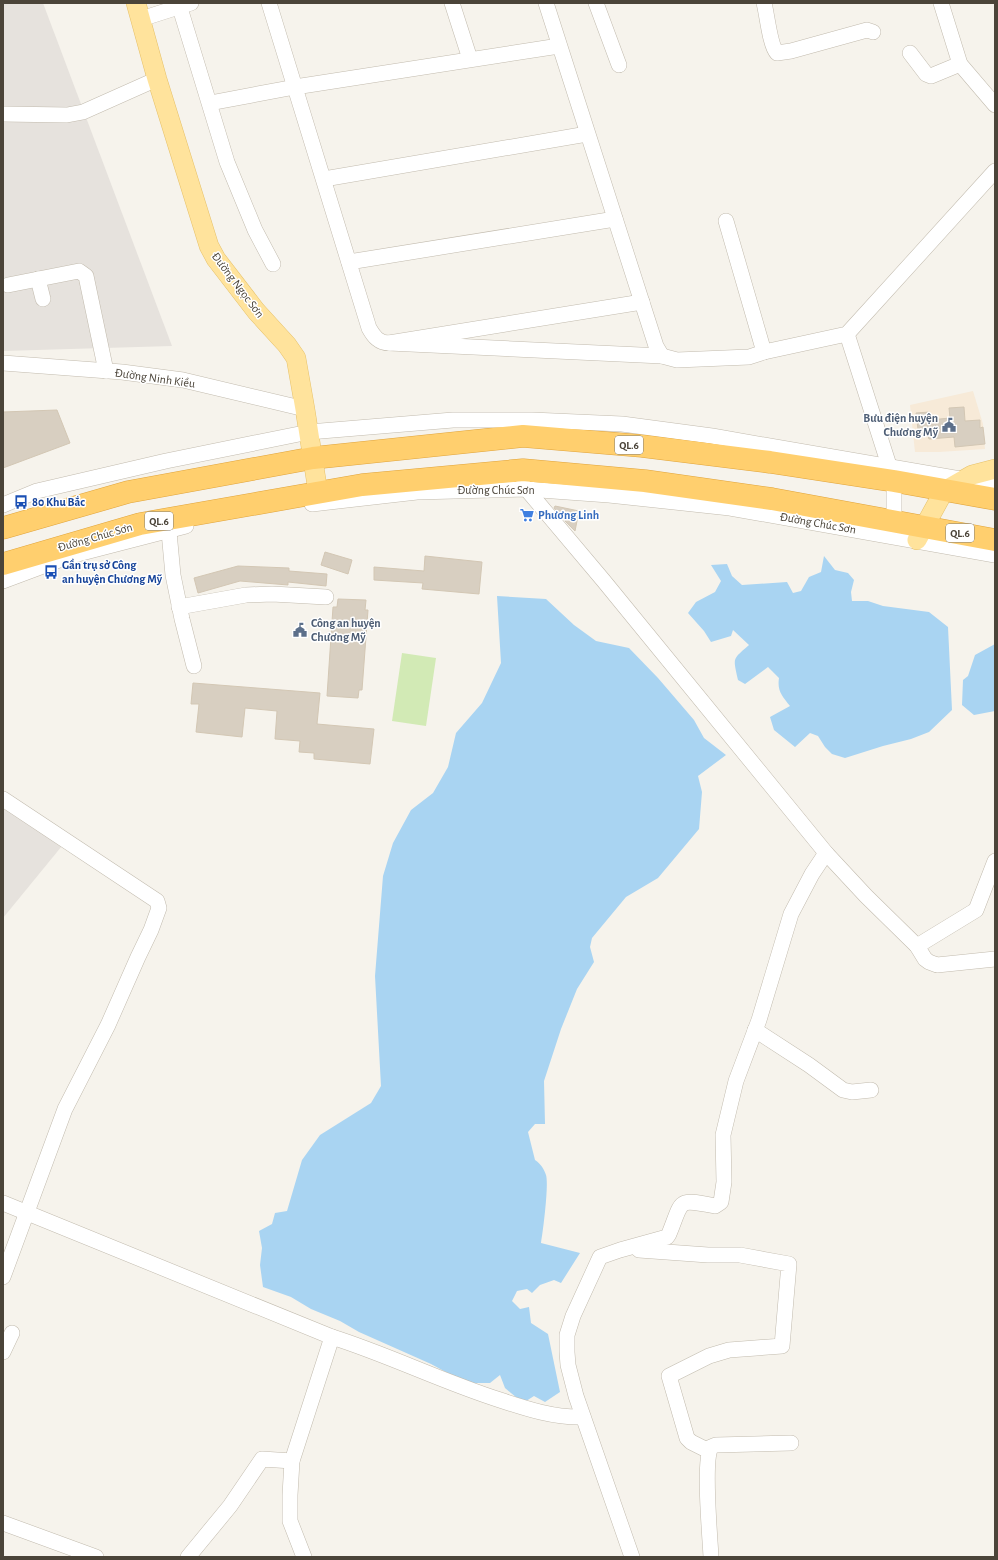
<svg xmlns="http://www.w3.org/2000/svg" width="998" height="1560" font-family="'Alegreya Sans',sans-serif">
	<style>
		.commercial { fill: #f7ead8 }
		.industrial { fill: #e6e2dd }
		.green { fill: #d2eab5 }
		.water { fill: #a9d4f2 }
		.building { fill: #d8cfc1; stroke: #d3c7b4 }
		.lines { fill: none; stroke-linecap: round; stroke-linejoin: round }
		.minor-casing { stroke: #c2bbae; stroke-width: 16 }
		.major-casing { stroke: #e6c16a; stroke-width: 20 }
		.highway-casing { stroke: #e0a43c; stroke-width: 23 }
		.minor { stroke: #fff; stroke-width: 15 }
		.major { stroke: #ffe39c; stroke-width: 19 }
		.highway { stroke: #ffcf6e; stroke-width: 22 }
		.labels { text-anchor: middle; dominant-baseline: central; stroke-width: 3; stroke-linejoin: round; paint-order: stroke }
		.shield { fill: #fff; stroke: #817c74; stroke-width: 1 }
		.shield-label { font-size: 11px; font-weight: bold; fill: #4b4439 }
		.street-label { font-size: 12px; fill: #4b4439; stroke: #fff }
		.service-label { font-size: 12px; font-weight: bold; fill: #4e5e75; stroke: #fff; text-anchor: end }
		.transit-label { font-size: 12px; font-weight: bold; fill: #164399; stroke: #fff; text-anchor: start }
		.shop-label { font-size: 12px; font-weight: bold; fill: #366cbe; stroke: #fff; text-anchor: start }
	</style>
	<rect width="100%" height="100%" fill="#f6f3ec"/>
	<polygon class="commercial" points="973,391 983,424 985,449 939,452 915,452 910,405"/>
	<g class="industrial">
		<polygon points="3,3 43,3 172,346 3,351"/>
		<polygon points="3,795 66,841 3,918"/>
	</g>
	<polygon class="green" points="402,653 436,658 426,726 392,721"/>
	<g class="water">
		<path d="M824,556L835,570L848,573L854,580L851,592L852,601H868L883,606L929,612L948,627L952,710L929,732L911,739L883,746L845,758L832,754L825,747L818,736L810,733L795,747L774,730L770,717L790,706C782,696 777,691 779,678L768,667L745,684L738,680C733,657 732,660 749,645L733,630L731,636L711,642L704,631L688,613L696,602L715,592L721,581L711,565L727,564L732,576L742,585L787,582L793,593L801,591L809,577L821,572Z"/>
		<path d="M497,596L546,599L574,625L596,641L629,648L658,678L694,720L704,738L726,755L698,776L702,792L699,829L658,878L626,897L592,938L590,947L594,962L577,989L561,1029L544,1081L545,1124H535L528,1132L535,1160C541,1164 544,1169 546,1175C549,1184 543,1232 541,1243L580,1253L561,1283L554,1280L540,1285L532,1293L527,1289L517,1291L512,1301L520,1309L529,1307L531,1323L548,1334L560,1392L545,1402L534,1396L523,1403L505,1388L500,1375L490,1383H466L431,1364L359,1332L340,1321L311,1309L291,1297L263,1287L260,1265L262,1248L259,1231L272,1224L275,1213L287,1211L302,1160L320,1135L371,1103L381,1086L375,976L383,876L393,843L411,810L433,793L448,767L456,733L482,703L501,663Z"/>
		<polygon points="995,644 995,711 974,715 962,705 963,680 968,676 975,655"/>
	</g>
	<g class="building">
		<polygon points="964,407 965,421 980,420 980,428 983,427 985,444 955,447 954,437 929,439 928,436 919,437 916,413 930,412 930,420 950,418 949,408"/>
		<polygon points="57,410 70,443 3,468 3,412"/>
		<polygon points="555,506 579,511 575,531 565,521 566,518 562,518 554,508"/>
		<polygon points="325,552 352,560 348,574 321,565"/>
		<polygon points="425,556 482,562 479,594 422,589 423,583 374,580 374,567 424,571"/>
		<polygon points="238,566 289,568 289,571 327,574 326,586 288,582 288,585 240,581 198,593 194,578"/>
		<polygon points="338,599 366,600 365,610 368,610 362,690 359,690 358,698 327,696 333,607 337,607"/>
		<polygon points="193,683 320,693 317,724 374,729 370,764 314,759 314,753 299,752 300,741 275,739 277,711 245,708 242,737 196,732 199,704 191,704"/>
	</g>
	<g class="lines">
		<defs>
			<g id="minor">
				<path d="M269,3L369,328C374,337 379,343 389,343L642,302"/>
				<polyline points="452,3 470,59"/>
				<polyline points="546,3 656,346 662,356"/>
				<polyline points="596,3 619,65"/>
				<path d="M764,3C767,14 770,46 777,53L791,51L867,30L873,32"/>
				<polyline points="941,3 960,64 995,105"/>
				<polyline points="180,8 227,162 255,230 273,264"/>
				<polyline points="141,19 191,3"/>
				<polyline points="910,53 926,74 931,76 960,64"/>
				<polyline points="210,103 295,87 559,46"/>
				<polyline points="3,114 67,115 83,112 157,79"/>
				<polyline points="324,179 587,134"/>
				<polyline points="726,221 764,352"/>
				<polyline points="349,262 615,219"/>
				<polyline points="38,279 43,299"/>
				<polyline points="8,285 79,271 86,276 106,371"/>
				<polyline points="847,334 894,481 894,530"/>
				<polyline points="389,343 662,356 677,360 749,357 764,352 847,334 995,171"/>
				<polyline points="3,363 122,372 183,380 305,409"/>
				<polyline points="523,485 603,580 826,853 866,896 917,946 925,959 929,962 937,965 995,959"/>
				<polyline points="312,504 417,492 526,489 609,495 730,508 995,555"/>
				<polyline points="3,505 37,491 166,461 309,432 453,420 532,420 622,424 712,436 995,485"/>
				<polyline points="168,521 173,575 182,619 194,666"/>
				<polyline points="3,581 70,556 186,526"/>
				<polyline points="179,607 246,595 272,594 326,597"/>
				<polyline points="3,799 157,901 159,908 151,930 138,957 108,1025 65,1109 3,1277"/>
				<polyline points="917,946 976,910 995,861"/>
				<polyline points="755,1030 809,1065 843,1090 852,1092 871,1090"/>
				<polyline points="3,1203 332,1337"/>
				<polyline points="639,1250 708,1255 740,1255 789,1264 782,1346 729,1350 709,1356 669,1376 687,1438 691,1442 709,1451"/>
				<polyline points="3,1352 12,1333"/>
				<polyline points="3,1523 96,1557"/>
				<polyline points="188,1557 230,1506 262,1459 292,1461"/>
				<path d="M304,1557L290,1521V1495L292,1461L332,1337C389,1355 443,1382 500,1400C527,1409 555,1418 583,1417"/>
				<path d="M632,1557L576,1396L568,1365L567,1352V1335L573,1316L600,1257L620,1250L667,1237L669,1234C683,1200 676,1198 715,1206L721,1202L724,1182L723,1135L736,1081L759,1020L791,914L812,874L826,853"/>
				<path d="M711,1557C710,1536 703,1462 711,1447L716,1445L791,1443"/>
			</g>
			<g id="major">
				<polyline points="136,3 157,79 209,246 216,259 256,311 287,345 296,358 305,409 318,492"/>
				<polyline points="917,540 944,491 972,475 995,469"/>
			</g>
			<g id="highway">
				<polyline points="3,528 128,492 313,458 523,436 642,446 770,462 894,481 995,499"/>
				<polyline points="3,564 140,524 362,485 523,470 645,481 772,499 995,540"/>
			</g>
		</defs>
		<use href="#minor" class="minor-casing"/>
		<use href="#major" class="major-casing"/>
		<use href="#highway" class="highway-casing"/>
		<use href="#minor" class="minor"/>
		<use href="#major" class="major"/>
		<use href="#highway" class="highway"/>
	</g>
	<defs>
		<symbol id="civic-bare" viewBox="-9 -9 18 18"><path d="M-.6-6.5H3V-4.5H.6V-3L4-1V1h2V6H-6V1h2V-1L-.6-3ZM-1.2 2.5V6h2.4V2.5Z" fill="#5c6f8a" stroke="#fff" stroke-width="2.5" paint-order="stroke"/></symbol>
		<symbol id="bus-bare" viewBox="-9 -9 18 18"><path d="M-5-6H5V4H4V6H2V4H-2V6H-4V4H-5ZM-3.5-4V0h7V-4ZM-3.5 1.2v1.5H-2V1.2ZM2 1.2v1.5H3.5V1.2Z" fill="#1a4fb4" stroke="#fff" stroke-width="2.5" paint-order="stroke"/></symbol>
		<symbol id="supermarket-bare" viewBox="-9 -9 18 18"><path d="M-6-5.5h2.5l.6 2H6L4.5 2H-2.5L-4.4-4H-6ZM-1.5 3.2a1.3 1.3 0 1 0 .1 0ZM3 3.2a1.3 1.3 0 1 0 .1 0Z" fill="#3f7fe0" stroke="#fff" stroke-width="2.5" paint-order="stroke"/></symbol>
	</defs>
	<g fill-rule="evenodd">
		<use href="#civic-bare" x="939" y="415" width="20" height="20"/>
		<use href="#bus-bare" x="11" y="492" width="20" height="20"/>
		<use href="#supermarket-bare" x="517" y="505" width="20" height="20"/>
		<use href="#bus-bare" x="41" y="562" width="20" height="20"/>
		<use href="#civic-bare" x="290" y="620" width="20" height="20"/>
	</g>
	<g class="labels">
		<g class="shield">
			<rect x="615" y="436" width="28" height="18" rx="3"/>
			<rect x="145" y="512" width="28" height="18" rx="3"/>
			<rect x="946" y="524" width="28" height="18" rx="3"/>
		</g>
		<g class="shield-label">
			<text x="629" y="445">QL.6</text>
			<text x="159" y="521">QL.6</text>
			<text x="960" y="533">QL.6</text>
		</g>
		<g class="street-label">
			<text transform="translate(238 285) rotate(53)">Đường Ngọc Sơn</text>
			<text transform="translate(155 378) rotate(8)">Đường Ninh Kiều</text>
			<text x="496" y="490">Đường Chúc Sơn</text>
			<text transform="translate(818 523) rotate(10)">Đường Chúc Sơn</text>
			<text transform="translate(95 537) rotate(-16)">Đường Chúc Sơn</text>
		</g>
		<g class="service-label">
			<text x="938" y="418">Bưu điện huyện<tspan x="938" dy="14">Chương Mỹ</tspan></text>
			<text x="311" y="623" text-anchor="start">Công an huyện<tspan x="311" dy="14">Chương Mỹ</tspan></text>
		</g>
		<g class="transit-label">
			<text x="32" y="502">80 Khu Bắc</text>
			<text x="62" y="565">Gần trụ sở Công<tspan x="62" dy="14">an huyện Chương Mỹ</tspan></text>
		</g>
		<g class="shop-label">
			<text x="538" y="515">Phương Linh</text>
		</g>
	</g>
	<rect width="998" height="1560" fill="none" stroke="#4b4439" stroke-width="8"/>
</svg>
